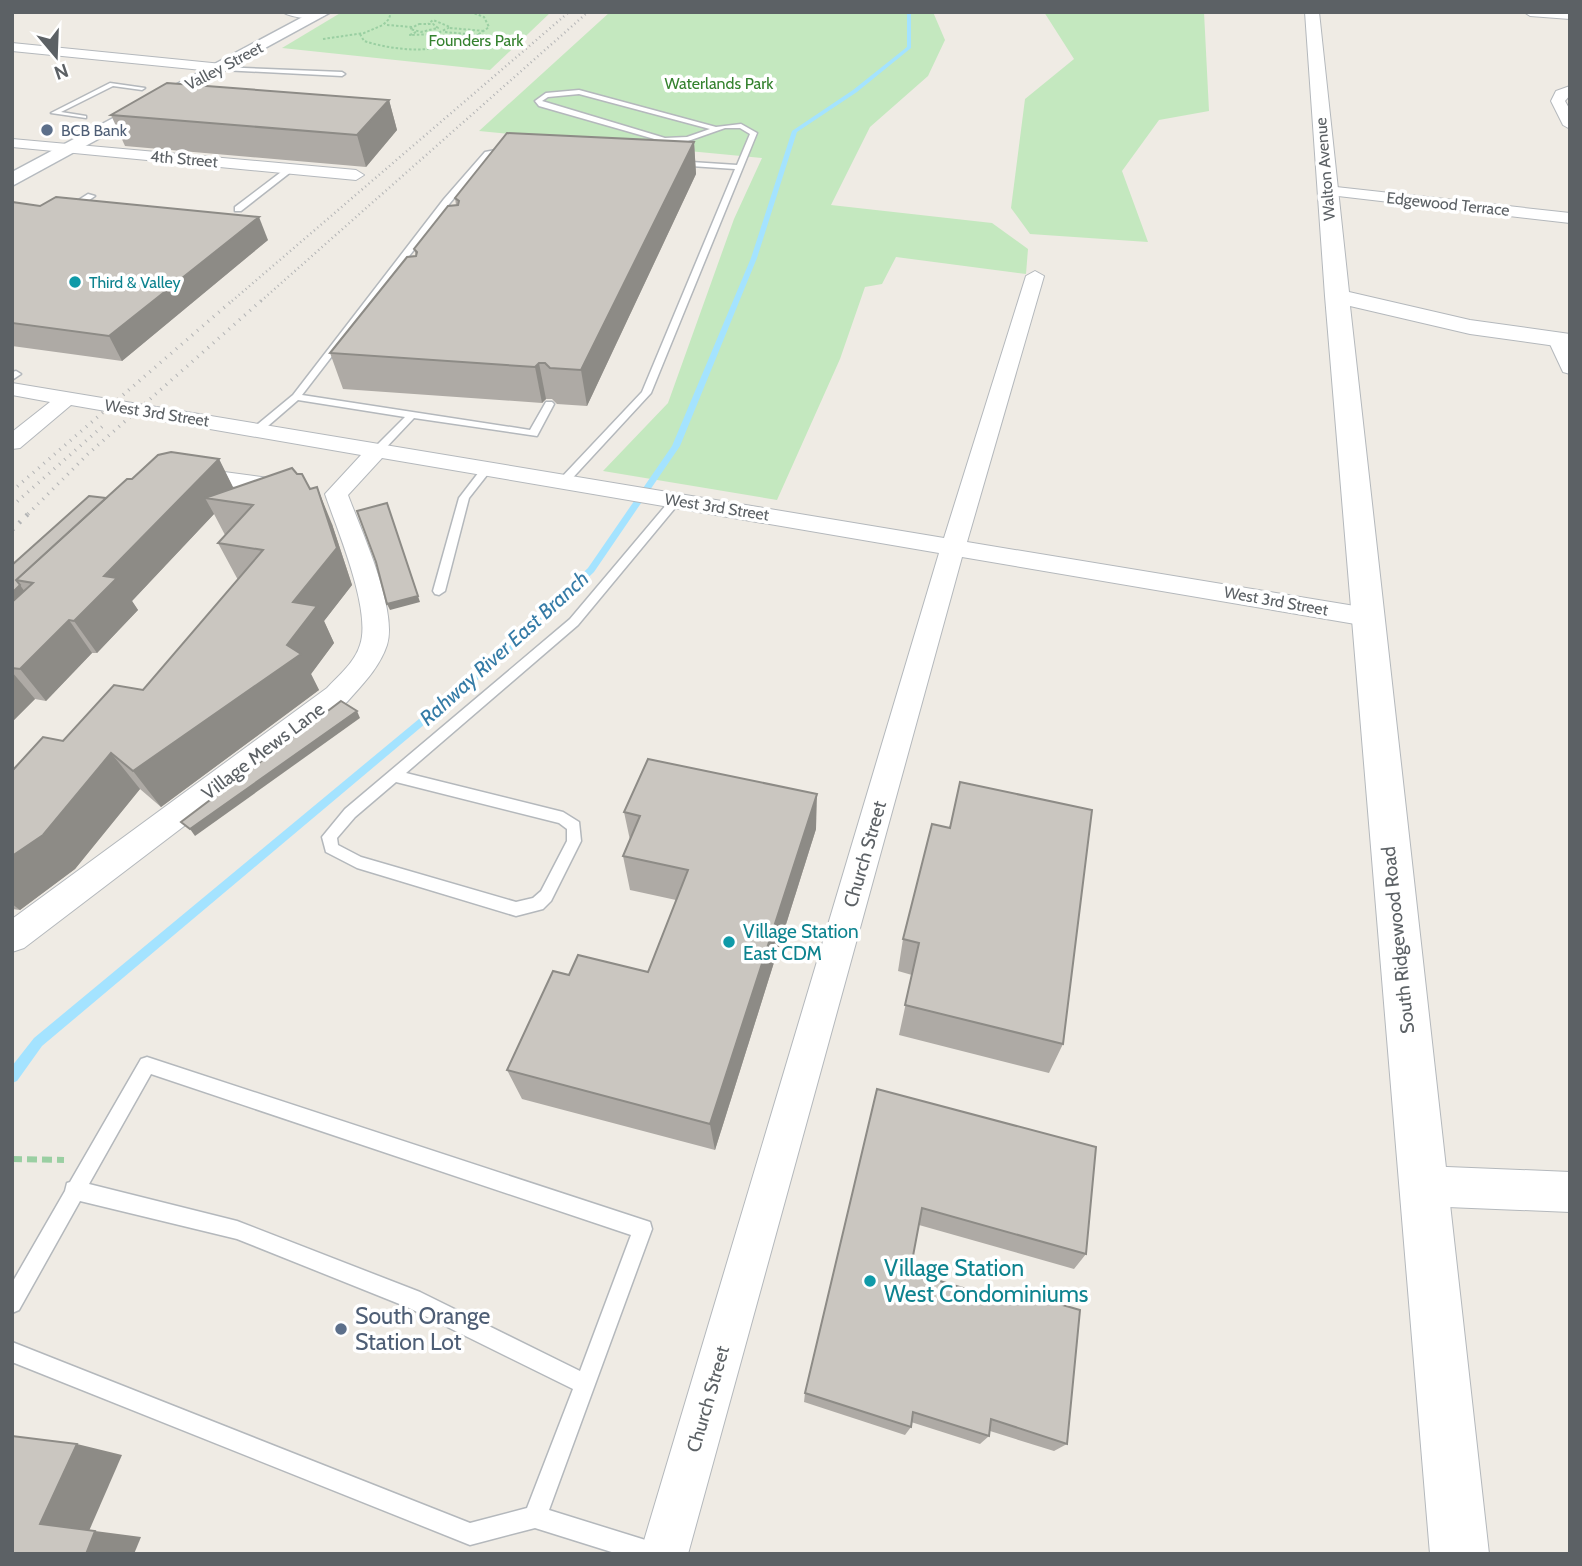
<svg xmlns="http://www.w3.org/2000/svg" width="1582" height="1566" font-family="Cabin,sans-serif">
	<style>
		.green { fill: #c4e8bf }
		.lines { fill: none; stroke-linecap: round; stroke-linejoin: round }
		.stream { fill: #a4e3ff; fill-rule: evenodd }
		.service-casing { stroke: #b4b8bc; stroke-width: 3 }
		.minor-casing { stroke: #b4b8bc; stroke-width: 2 }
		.tertiary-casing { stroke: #b4b8bc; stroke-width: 2 }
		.secondary-casing { stroke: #b5babf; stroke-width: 3 }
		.path-far1 { stroke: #9acfa2; stroke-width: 2; stroke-dasharray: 2.5 2; stroke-linecap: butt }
		.path { stroke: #9acfa2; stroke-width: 6; stroke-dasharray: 10 5; stroke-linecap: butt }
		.service { fill: #fff; fill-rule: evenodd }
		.minor { fill: #fff; fill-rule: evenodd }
		.tertiary { fill: #fff; fill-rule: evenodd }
		.secondary { fill: #fff; fill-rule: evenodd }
		.rail-far2 { stroke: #b3b4b5; stroke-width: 2.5; stroke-dasharray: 1 3.5; stroke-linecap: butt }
		.rail-far1 { stroke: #b3b4b5; stroke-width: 3.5; stroke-dasharray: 1 6; stroke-linecap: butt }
		.rail { stroke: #b3b4b5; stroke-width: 4.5; stroke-dasharray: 2 8; stroke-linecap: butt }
		.wall { fill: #aeaaa5 }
		.shaded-wall { fill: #8d8b86 }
		.building { fill: #cac6c0; stroke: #8d8b86; stroke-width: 2 }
		.service-dot { fill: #5c6f8a; stroke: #fff; stroke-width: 2.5 }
		.culture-dot { fill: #0f9aa8; stroke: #fff; stroke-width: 2.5 }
		.labels { text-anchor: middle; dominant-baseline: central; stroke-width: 7; stroke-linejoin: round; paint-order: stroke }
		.far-park-label { font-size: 16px; fill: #35822f; stroke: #fff }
		.far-street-label { font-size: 16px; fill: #5c6165; stroke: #fff }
		.far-service-label { font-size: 16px; fill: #4e5e75; stroke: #fff; text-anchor: start }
		.far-culture-label { font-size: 16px; fill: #0d838f; stroke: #fff; text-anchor: start }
		.street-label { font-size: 19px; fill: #5c6165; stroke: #fff }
		.culture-label { font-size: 19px; fill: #0d838f; stroke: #fff; text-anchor: start }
		.water-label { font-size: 21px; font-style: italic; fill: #357ba6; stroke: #fff }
		.near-culture-label { font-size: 23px; fill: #0d838f; stroke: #fff; text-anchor: start }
		.near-service-label { font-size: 23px; fill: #4e5e75; stroke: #fff; text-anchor: start }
	</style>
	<rect width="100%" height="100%" fill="#efebe4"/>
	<g class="green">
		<polygon points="342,12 551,12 490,70 282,48"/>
		<polygon points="610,12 933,12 945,40 928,76 870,127 831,205 992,223 1028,249 1026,274 896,257 882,284 865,287 840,359 777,500 603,471 668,403 734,219 762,158 479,131"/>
		<polygon points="1044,12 1204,12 1209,111 1159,120 1122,171 1148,242 1030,234 1011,208 1025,99 1074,59"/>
	</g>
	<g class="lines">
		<polygon class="stream" points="907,12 911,12 911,48 857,92 797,132 757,258 680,446 594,572 507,655 42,1046 17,1081 12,1083 12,1066 34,1038 501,651 588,568 672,446 751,258 792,131 853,90 907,47"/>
		<defs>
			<g id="service">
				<polygon points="220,67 342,72 345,74 342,76 222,70"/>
				<polygon points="110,83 145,88 142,90 113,86 61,112 86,116 86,118 51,113"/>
				<path d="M579,90L716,127L741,124L757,133L651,393L567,484L563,485L558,482L559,480L642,392L735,169L676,165L672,163L676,161L737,165L750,134L740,128H725L688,141L665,142L539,106L535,101L546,93ZM579,94L710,129L687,137L665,138L542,101L548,97Z"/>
				<polygon points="506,148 508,151 490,156 450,203 302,395 530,430 546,402 552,402 554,404 537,436 414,418 380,454 372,454 372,450 405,417 298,400 261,432 253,432 253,428 293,395 444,199 485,152"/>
				<polygon points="289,166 296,168 241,211 235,211 235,207"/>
				<polygon points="88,194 95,196 72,212 66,212 66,208"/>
				<polygon points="16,371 21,374 12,380 12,372"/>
				<polygon points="486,467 491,470 469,498 445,591 439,595 435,594 433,591 459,498 482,468"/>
				<path d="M676,497L680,498V502L578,625L406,773L563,812L579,822L581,841L551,901L543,909L516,916L357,868L326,852L322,837L345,809L570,619L672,498ZM396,782L559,823L567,829V841L541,891L533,898L516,902L361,857L338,845L337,838L355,817Z"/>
				<path d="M147,1057L650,1222L652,1229L549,1510L655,1543L663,1546L666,1554H618L535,1528L470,1545L12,1362V1342L470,1523L527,1508L573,1389L407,1307L237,1239L80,1201L19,1310L12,1313V1283L65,1191L67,1183L70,1182L141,1059ZM151,1074L631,1235L580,1371L420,1292L237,1221L89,1184Z"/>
			</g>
			<g id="minor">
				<path d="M282,12H322L325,15C316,21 292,18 282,12Z"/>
				<polygon points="1524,12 1570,12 1570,19 1530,16"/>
				<polygon points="12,43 222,64 229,68 222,72 12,51"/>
				<polygon points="1570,86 1570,95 1565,101 1570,110 1570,129 1563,125 1551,101 1556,91"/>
				<polygon points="12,139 356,170 364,175 356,180 12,147"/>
				<polygon points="1327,186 1570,213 1570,223 1321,194 1319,191"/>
				<path d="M1035,271L1044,276L967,542L1367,608L1376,611L1380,617L1376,623L1367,626L962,557L688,1554H640L939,553L382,458L348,495C361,530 398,610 387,645C380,667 362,685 347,702L24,948L12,952V919L327,688C339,675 355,662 360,645C372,611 337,529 325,494L361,455L71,405L20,448L12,449V432L50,402L12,395V383L944,538L1026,276Z"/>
				<polygon points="1558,334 1565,336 1570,345 1570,374 1563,372 1548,340"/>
				<polygon points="187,467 291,481 299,483 302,488 299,493 291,495 179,479 176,474 179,469"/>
				<polygon points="1423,1166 1570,1172 1570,1212 1423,1206 1409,1200 1403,1186 1409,1172"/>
			</g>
			<polygon id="tertiary" points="1305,12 1319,12 1349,292 1470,320 1570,334 1570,348 1470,334 1350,306 1489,1554 1430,1554 1325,296"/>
			<polygon id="secondary" points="312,12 331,12 12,186 12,172"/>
		</defs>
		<use href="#service" class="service-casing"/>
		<use href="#minor" class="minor-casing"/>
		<use href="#tertiary" class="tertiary-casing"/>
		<use href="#secondary" class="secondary-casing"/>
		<g class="path-far1">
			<polygon points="419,24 433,24 438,28 421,32 410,29"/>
			<polyline points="387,25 412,27"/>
			<polyline points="450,28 484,31"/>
			<polyline points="416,32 410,35 436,34 450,27 433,20 428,24"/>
			<polyline points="445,32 478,35"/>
			<path d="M360,34L364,41C405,54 454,54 489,27L484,17L471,12"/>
			<polyline points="323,39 364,33 383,25 389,19 391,12"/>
		</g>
		<polyline class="path" points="12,1159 64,1160"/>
		<use href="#service" class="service"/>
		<use href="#minor" class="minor"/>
		<use href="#tertiary" class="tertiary"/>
		<use href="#secondary" class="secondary"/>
		<g class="rail-far2">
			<polyline points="232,301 569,12"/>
			<polyline points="261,301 588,12"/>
		</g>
		<g class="rail-far1">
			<polyline points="12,491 234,299"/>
			<polyline points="12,506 104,425"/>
			<polyline points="28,514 88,454 263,299"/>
		</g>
		<polyline class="rail" points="12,530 30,512"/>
	</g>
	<g class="wall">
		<polygon points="389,100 397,130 366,167 125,146 111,115"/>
		<polygon points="694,142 696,174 587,406 557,404 552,399 546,399 542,403 343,389 330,353 416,256 414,249 456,205 455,198"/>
		<polygon points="12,202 268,240 122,361 12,346"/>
		<polygon points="219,459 233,488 332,524 352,585 324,621 334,643 311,674 319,690 161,807 140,789 75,869 20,910 12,909 12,771 63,741 143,690 238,580 218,543 225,535 214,514 132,601 138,610 97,653 92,653 46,701 35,699 12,722 12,565 132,479"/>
		<polygon points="624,812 816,829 715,1150 522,1099 507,1070 569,975 648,972 676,900 630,890 623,856 630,840"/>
		<polygon points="932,824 1063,1044 1049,1073 899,1035 912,975 898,971 903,939"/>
		<polygon points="877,1089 1086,1254 1074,1269 919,1225 910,1272 1000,1300 1007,1289 1067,1444 1054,1451 990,1431 989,1436 980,1444 911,1422 911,1427 905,1435 804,1402 805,1393"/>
	</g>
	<g class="shaded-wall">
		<polygon points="389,100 397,130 366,167 357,135"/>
		<polygon points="694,142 696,174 587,406 581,370"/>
		<polygon points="259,217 268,240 122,361 109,336"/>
		<polygon points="539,363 546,399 542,403 535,367"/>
		<polygon points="219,459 235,491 205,498 214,514 132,601 138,610 97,653 74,621 104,576"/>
		<polygon points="317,487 332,524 352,585 324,621 334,643 311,674 319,690 161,807 133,771 287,645 293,602"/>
		<polygon points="387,503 420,602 390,610 387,604"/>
		<polygon points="20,585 25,592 12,605 12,593"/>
		<polygon points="69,620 92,653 46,701 20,669"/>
		<polygon points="12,672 35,699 12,722"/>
		<polygon points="357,711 360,718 195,836 190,829"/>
		<polygon points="111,753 140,789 75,869 20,910 12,904 12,856"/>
		<polygon points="817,794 816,829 715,1150 710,1124"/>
		<polygon points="77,1444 122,1455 89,1531 40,1524"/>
		<polygon points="95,1531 141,1537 134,1554 86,1554"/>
	</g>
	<g class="building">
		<polygon points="167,83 389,100 357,135 111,115"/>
		<polygon points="507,133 694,142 581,370 550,368 545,363 539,363 535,367 330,353 407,257 416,256 417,252 414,249 448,206 458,205 459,201 455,198"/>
		<polygon points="56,197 259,217 109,336 12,323 12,202 40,206"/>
		<polygon points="171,452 219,459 104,576 117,578 74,621 69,620 20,669 12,668 12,602 33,583 16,580 127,479 132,479 158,455"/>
		<polygon points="292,468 297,474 302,474 310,489 317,487 337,548 293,602 317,606 287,645 301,654 133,771 111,753 43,835 12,856 12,771 43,737 63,741 114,685 143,690 263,550 218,543 253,505 205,498"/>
		<polygon points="89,496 106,498 16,580 20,585 12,593 12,565"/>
		<polygon points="387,503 418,596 387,604 376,562 357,511"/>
		<polygon points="341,701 357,711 190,829 181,822"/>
		<polygon points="648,759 817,794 710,1124 507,1070 553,971 569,975 578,955 648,972 688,870 623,856 640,816 624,812"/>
		<polygon points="960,782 1092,810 1063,1044 905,1005 919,943 903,939 932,824 950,828"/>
		<polygon points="877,1089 1096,1147 1086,1254 922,1208 910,1272 1006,1301 1007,1289 1080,1310 1067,1444 991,1419 989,1436 913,1412 911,1427 805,1393"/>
		<polygon points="12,1436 77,1444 40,1524 95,1531 86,1554 12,1554"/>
	</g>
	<g class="service-dot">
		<circle cx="47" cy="130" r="7"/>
		<circle cx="341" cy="1329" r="7"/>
	</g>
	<g class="culture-dot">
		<circle cx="75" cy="282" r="7"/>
		<circle cx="729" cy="942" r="7"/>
		<circle cx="870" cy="1281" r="7"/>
	</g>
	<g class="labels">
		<g class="far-park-label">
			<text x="476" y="40">Founders Park</text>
			<text x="719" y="83">Waterlands Park</text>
		</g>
		<g class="far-street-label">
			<text transform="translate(224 66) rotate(-28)">Valley Street</text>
			<text transform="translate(184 159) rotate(5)">4th Street</text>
			<text transform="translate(1325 169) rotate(-95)">Walton Avenue</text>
			<text transform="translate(1448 204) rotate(6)">Edgewood Terrace</text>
			<text transform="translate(157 413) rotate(9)">West 3rd Street</text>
			<text transform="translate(717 507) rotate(9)">West 3rd Street</text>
			<text transform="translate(1276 601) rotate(10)">West 3rd Street</text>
		</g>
		<g class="far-service-label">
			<text x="61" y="130">BCB Bank</text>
		</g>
		<g class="far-culture-label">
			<text x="89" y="282">Third &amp; Valley</text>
		</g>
		<g class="street-label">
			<text transform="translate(263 751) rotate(-37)">Village Mews Lane</text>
			<text transform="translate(865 854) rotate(-74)">Church Street</text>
			<text transform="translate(1398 940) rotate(-96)">South Ridgewood Road</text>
			<text transform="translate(708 1399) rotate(-74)">Church Street</text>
		</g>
		<g class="culture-label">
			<text x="743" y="931">Village Station<tspan x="743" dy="22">East CDM</tspan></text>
		</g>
		<g class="water-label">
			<text transform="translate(504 648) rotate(-42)">Rahway River East Branch</text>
		</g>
		<g class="near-culture-label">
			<text x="884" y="1268">Village Station<tspan x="884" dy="26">West Condominiums</tspan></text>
		</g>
		<g class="near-service-label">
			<text x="355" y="1316">South Orange<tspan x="355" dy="26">Station Lot</tspan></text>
		</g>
	</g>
	<rect width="1582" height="1566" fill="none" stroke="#5c6165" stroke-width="28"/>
	<g transform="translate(56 56) rotate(161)" stroke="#ffffff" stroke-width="5" paint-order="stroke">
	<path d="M0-5L12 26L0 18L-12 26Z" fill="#5c6165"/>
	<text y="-10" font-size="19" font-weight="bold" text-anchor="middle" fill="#5c6165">N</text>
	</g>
</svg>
